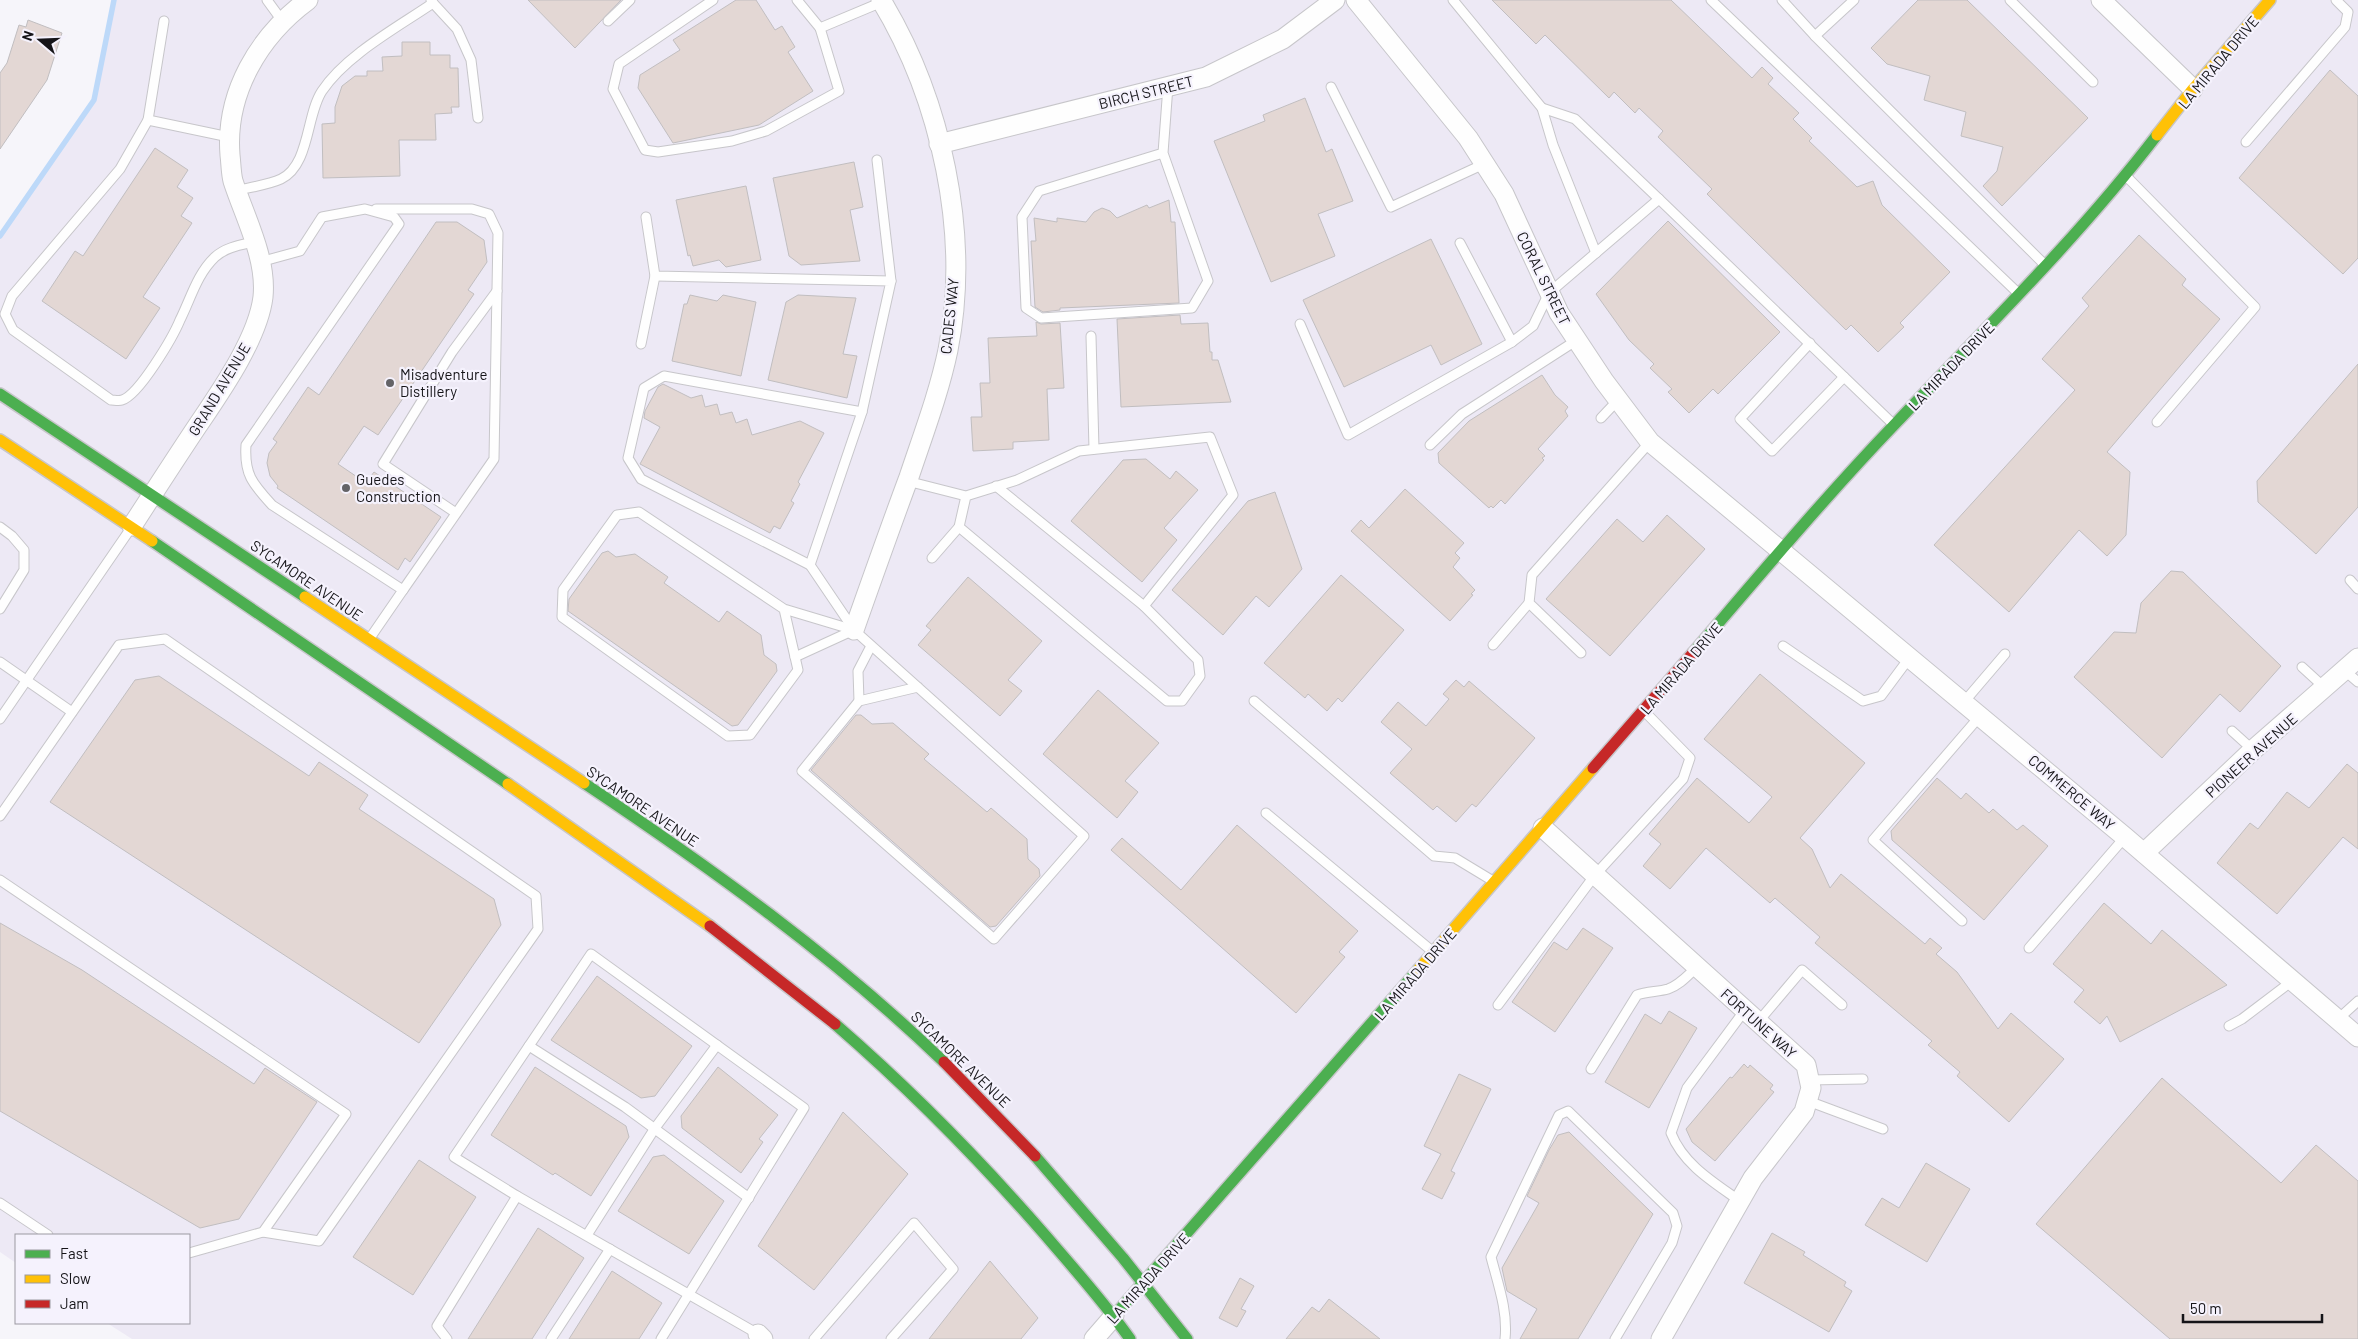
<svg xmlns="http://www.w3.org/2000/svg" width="2358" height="1339" font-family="Barlow,sans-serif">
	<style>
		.built { fill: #ede9f5 }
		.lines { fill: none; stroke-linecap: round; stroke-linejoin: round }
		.stream { stroke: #bdd9f9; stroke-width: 5.5 }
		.building { fill: #e3d7d4; stroke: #c1bec0 }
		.lane-casing { stroke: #c7c6ca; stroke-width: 11 }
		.street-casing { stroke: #c7c6ca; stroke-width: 21 }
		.fast-casing { stroke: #c7c6ca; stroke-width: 14 }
		.slow-casing { stroke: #c7c6ca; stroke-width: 14 }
		.jam-casing { stroke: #c7c6ca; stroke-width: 14 }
		.lane { stroke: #fefefe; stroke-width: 9 }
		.street { stroke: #fefefe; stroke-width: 19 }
		.fast { stroke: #4caf50; stroke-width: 11 }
		.slow { stroke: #ffc107; stroke-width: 11 }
		.jam { stroke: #c62828; stroke-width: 11 }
		.poi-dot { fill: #646367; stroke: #f5f2fd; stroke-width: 2 }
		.labels { text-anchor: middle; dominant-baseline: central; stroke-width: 4.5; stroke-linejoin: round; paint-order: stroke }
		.street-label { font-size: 15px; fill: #151418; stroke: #f5f2fd }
		.poi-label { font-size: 15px; fill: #151418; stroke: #f5f2fd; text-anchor: start }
	</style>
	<rect width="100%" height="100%" fill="#f6f5fa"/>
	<polygon class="built" points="114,0 2358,0 2358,1339 132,1339 107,1323 189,1323 189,1235 16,1235 16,1263 0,1252 0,236 94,100"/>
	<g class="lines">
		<polyline class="stream" points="0,236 94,100 114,0"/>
	</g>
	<g class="building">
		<polygon points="528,0 621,0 575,48"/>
		<polygon points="736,0 756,0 775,30 782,26 795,47 788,52 813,91 759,125 673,143 638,88 640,75 680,50 673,40"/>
		<polygon points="1492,0 1671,0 1752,78 1762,67 1773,78 1768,84 1799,113 1793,119 1812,138 1809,141 1857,187 1873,181 1882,205 1950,272 1900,323 1904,327 1878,352 1851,325 1846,330 1707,194 1712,189 1658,137 1663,131 1639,108 1635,113 1614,92 1609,98 1545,35 1536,44"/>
		<polygon points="1918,0 1967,0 2088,118 2002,206 1983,186 1997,171 2003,147 1961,136 1966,112 1924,100 1930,76 1887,64 1871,48"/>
		<polygon points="28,20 62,33 47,80 0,149 0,73 7,63 19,25 26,27"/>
		<polygon points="402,42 430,42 430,55 450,55 450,68 458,68 459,107 451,107 452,113 435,114 436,140 399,140 400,176 323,178 322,124 335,123 335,107 342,86 355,76 367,76 367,71 383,71 382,57 402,56"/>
		<polygon points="2330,70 2358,96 2358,258 2343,274 2239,178"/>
		<polygon points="1305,98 1326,152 1332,149 1353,201 1318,214 1335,256 1271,282 1214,141 1265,121 1263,115"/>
		<polygon points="155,148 188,170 177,187 193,198 181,216 192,223 143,297 160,308 126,359 42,301 75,251 83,256"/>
		<polygon points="854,162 863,207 850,210 860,261 801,265 789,256 773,178"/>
		<polygon points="746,186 761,260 726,267 719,260 693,266 690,255 688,256 676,200"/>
		<polygon points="1169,200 1171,222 1175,222 1179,303 1060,308 1060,310 1043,312 1035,307 1031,241 1036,241 1034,218 1057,222 1057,218 1086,222 1094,212 1102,208 1110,211 1117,218 1147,205 1149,208"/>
		<polygon points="1668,221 1780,332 1718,394 1713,389 1689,413 1668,392 1672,389 1650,368 1654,364 1629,340 1596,294"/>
		<polygon points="436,222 457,222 484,240 487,262 468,290 474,294 378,435 364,426 338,464 366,483 374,472 441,517 410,562 405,558 398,570 277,488 278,486 270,476 267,463 269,453 277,442 273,439 308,387 319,395"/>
		<polygon points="2139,235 2186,279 2182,285 2220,319 2107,452 2130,472 2126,535 2107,556 2079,530 2009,612 1934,545 2075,390 2042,359 2089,306 2082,298"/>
		<polygon points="1431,239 1482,344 1441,365 1431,345 1344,387 1303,300"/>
		<polygon points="690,295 717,301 723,295 756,302 741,376 672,361 684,304 687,304"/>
		<polygon points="798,295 856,298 843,354 857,356 847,398 768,380 786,302"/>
		<polygon points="1180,315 1181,324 1208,323 1210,352 1212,352 1212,360 1218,360 1231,402 1121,407 1117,319"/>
		<polygon points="1036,322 1041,324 1060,323 1064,388 1047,389 1049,440 1013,442 1013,449 973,451 971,417 982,417 980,383 990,383 988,338 1037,336"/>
		<polygon points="2358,364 2358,507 2316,554 2258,502 2257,481"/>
		<polygon points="1542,375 1555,395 1568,407 1565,411 1568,416 1538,449 1545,456 1542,458 1544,460 1505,504 1501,500 1493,508 1491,506 1489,508 1439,463 1438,453 1469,421"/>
		<polygon points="663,384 691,398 702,395 705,407 717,404 720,415 732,412 736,423 747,419 752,435 800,421 824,433 798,482 800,484 791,501 794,503 780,529 774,526 770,533 640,464 660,427 644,418 645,411 658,387"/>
		<polygon points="1146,459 1170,479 1176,471 1198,490 1164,528 1177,540 1142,582 1071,521 1123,460"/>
		<polygon points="1405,489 1464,543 1455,553 1460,558 1453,567 1475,590 1471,594 1473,595 1450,621 1351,531 1361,520 1369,528"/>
		<polygon points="1275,492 1302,569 1269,607 1256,596 1223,635 1172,590 1248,501"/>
		<polygon points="1667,515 1705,549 1610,656 1546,599 1617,519 1643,542"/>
		<polygon points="608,551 616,557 635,554 668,577 664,583 719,622 727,611 761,635 764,655 776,664 777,671 738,725 732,726 568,611 569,599 602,553"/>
		<polygon points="2171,571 2183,572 2281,666 2240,712 2220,694 2162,758 2074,677 2114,632 2136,633 2141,603"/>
		<polygon points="1341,575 1404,630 1342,702 1338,698 1327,711 1308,694 1305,698 1264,663"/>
		<polygon points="968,577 1042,641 1008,680 1022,691 1000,716 918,645 931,630 926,626"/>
		<polygon points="1760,674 1865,763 1800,838 1812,849 1830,888 1841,874 1925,944 1930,938 1942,948 1936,954 1957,972 1998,1029 2011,1013 2064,1059 2009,1122 1957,1076 1960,1072 1928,1045 1932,1041 1815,943 1820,937 1775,898 1770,903 1706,848 1670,889 1643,866 1661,844 1649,834 1697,778 1749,823 1772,797 1704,739"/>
		<polygon points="159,676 309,776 319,762 368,795 359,809 494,899 501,925 419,1043 50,802 135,680"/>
		<polygon points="1456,680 1464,687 1469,681 1535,738 1476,807 1472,804 1456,822 1437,806 1433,810 1390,773 1412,749 1381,722 1398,702 1426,726 1449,699 1443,694"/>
		<polygon points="1098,690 1159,743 1125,781 1138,792 1117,818 1043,754"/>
		<polygon points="856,715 861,715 872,724 893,723 929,754 924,759 987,812 991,808 1027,839 1028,859 1039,869 1040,876 996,926 990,927 811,770"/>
		<polygon points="2347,764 2358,773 2358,849 2343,837 2277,914 2217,863 2250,823 2258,829 2287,792 2309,808"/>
		<polygon points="1937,778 1961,799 1966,793 1989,813 1993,809 2017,830 2023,825 2048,846 1984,920 1892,840 1891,831"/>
		<polygon points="1237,825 1358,931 1339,952 1345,957 1296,1013 1111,850 1122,838 1181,890"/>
		<polygon points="2104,903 2151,944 2162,930 2227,985 2120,1042 2107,1016 2100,1024 2074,1002 2084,990 2053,964"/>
		<polygon points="0,923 82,970 254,1084 265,1068 317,1102 239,1219 200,1228 0,1111"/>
		<polygon points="1583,928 1613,948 1555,1032 1512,1002 1554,942 1567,950"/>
		<polygon points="597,976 692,1046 655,1096 641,1098 551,1040"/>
		<polygon points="1669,1011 1697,1028 1649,1108 1605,1082 1645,1014 1661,1024"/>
		<polygon points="1744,1064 1748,1068 1750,1065 1773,1085 1770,1089 1774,1092 1715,1161 1692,1142 1686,1129 1730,1077 1732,1078"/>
		<polygon points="535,1067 626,1126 629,1137 591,1196 555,1173 553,1175 491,1135"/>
		<polygon points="718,1067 778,1115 759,1139 763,1142 741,1173 682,1128 681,1116"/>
		<polygon points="1459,1074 1491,1089 1451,1171 1455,1173 1442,1199 1422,1189 1441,1154 1424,1146"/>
		<polygon points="2162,1078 2281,1183 2316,1145 2358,1181 2358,1339 2170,1339 2036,1224"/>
		<polygon points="843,1112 908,1174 814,1290 758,1246"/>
		<polygon points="1569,1132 1653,1214 1578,1339 1520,1339 1537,1309 1507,1291 1502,1268 1539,1203 1527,1196 1549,1150 1558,1135"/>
		<polygon points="664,1155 724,1201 689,1254 618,1211 653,1157"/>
		<polygon points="419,1160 476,1197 413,1295 353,1257"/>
		<polygon points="1926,1163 1970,1189 1927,1262 1865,1225 1882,1198 1899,1208"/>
		<polygon points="538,1228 584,1258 532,1339 468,1339"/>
		<polygon points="1772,1233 1805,1252 1803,1255 1846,1282 1844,1286 1852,1291 1829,1332 1744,1283"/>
		<polygon points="990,1261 1038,1318 1021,1339 929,1339"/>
		<polygon points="612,1271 662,1303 639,1339 569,1339"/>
		<polygon points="1240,1278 1254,1286 1241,1309 1246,1311 1237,1327 1219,1318"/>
		<polygon points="1329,1299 1380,1339 1286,1339 1312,1307 1319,1312"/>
	</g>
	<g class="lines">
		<defs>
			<g id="lane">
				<polyline points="267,0 283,22"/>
				<polyline points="713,0 619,64 613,89 645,150 658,152 732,141 766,131 839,91 820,28 797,0"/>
				<polyline points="1453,0 1542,108"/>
				<polyline points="1711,0 2018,293"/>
				<polyline points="1782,0 1815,36 1854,0"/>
				<polyline points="2010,0 2093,82"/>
				<polyline points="433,3 457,29 471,60 478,118"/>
				<polyline points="608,21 630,0"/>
				<polyline points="820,28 882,2"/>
				<polyline points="1815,36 2044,264"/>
				<polyline points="1331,87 1391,207 1484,164"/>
				<polyline points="148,120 164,21"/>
				<path d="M229,137L148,120L120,169L12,296L5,314L13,330L111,400C114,400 119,401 122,400C139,395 173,337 180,320C191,298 197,274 215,257C226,247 241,245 254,242"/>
				<polyline points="2246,142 2345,27 2348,12 2336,0"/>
				<polyline points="1163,153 1039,191 1022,217 1026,308 1041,318 1192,308 1208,281 1163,153 1168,86"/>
				<polyline points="877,160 891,281"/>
				<polyline points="2128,178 2255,307 2157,422"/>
				<path d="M236,191C250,187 268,185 281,179C310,165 306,115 322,91C346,55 398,27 433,3L431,0"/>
				<polyline points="376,209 472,209 489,214 498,233 494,459 403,590"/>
				<polyline points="646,217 655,276 891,281 862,412 810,565 854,630 1084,836 994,939 802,771 859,701 918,687"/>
				<polyline points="1460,243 1512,342 1533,326 1549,293 1659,199 1892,423"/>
				<polyline points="1596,253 1553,145 1542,108 1575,119 1659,199"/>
				<path d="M260,262L300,251L322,217L365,209L394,217L399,224L246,445C244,475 253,484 272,505L403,590L370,638"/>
				<polyline points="1300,324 1348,435 1512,342"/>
				<polyline points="1091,336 1094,449"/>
				<polyline points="1810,343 1740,419 1772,451 1844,377"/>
				<polyline points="641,344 655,276"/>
				<polyline points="1601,418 1618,400"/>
				<polyline points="1430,445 1462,414 1577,340"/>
				<polyline points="907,481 966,496 1017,480 1079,451 1210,437 1233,495 1144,606 1198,660 1200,676 1182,701 1167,701 959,527 966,496"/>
				<polyline points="996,486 1144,606"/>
				<polyline points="456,513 383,464 452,352 497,291"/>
				<polyline points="0,527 12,536 24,550 24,570 0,609"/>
				<polyline points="932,558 959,527"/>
				<polyline points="810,565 641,479 628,458 644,388 664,376 862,412"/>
				<polyline points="2350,580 2358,589"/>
				<polyline points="784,609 798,670 750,735 728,736 562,617 563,590 617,515 639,512 784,609 854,630"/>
				<polyline points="1493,645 1529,603"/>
				<polyline points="1783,646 1863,701 1881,696 1910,657"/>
				<polyline points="1581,653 1529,603 1532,575 1650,442"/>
				<polyline points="795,657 854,630"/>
				<polyline points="0,662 72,712"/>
				<polyline points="2302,667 2325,688"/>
				<polyline points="2344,670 2358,682"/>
				<polyline points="859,701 858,671 871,646"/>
				<polyline points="1254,701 1434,856 1455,858 1493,881"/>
				<polyline points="1964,702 2005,654"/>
				<polyline points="0,719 131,528"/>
				<polyline points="2232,731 2253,750"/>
				<polyline points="1266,813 1432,951"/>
				<polyline points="0,816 119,645 165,639 536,896 538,929 319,1241 263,1232"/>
				<polyline points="0,880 346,1114 263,1232 189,1253"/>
				<polyline points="1962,921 1873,840 1980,716"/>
				<polyline points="2029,948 2125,837"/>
				<polyline points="1498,1005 1595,875 1683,779 1690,758 1645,712"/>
				<polyline points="2337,1020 2358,1001"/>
				<polyline points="1758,1022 1802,970 1842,1005"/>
				<polyline points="2229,1026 2242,1019 2292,981"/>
				<polyline points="529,1046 625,1107 749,1198"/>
				<path d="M1591,1069L1637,995C1647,991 1658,992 1668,989C1680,985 1688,975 1697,967"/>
				<polyline points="1809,1080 1863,1079"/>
				<polyline points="1808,1101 1883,1129"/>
				<polyline points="517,1196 454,1157 591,954 804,1108 661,1339"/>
				<path d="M1740,1201C1713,1182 1683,1164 1671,1133L1687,1088L1745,1010"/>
				<polyline points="0,1203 48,1235"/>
				<polyline points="587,1235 655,1128 717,1045"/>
				<polyline points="447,1339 437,1326 517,1196 758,1334 756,1336"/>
				<polyline points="551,1339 610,1249"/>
				<polyline points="814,1339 914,1223 953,1269 891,1339"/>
				<path d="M1505,1339C1508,1311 1498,1284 1491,1257L1559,1115L1568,1111L1673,1213L1677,1226L1672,1243L1615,1339"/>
			</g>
			<g id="street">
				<polyline points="1356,0 1468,138 1504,194 1559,313 1604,381 1650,442 2125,837 2358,1037"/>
				<polyline points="2101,0 2193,89"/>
				<polyline points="939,144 1206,77 1283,39 1335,0"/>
				<path d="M132,526C154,492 176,458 198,425C221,391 258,338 263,297C267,258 245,218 233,181C231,173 231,163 230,155C225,93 259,36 308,0"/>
				<path d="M854,630C872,579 890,528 909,477C923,435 939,393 948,350C971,234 941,99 881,0"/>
				<polyline points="1543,828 1806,1065 1811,1088 1804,1112 1753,1178 1661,1339"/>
				<polyline points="2144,853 2253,750 2358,658"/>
				<polyline points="758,1334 763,1339"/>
				<polyline points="1094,1339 1114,1316"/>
			</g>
			<g id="fast">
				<polyline points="0,394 305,597"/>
				<polyline points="152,541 508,784"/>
				<path d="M1693,653C1759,576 1825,497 1896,423C1985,329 2078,238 2157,135"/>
				<path d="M584,783C711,868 834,956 944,1062"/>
				<path d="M835,1024C911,1090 980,1160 1046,1236C1075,1270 1105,1303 1130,1339"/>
				<polyline points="1035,1156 1123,1258 1187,1339"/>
				<polyline points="1114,1316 1418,970"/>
			</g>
			<g id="slow">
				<polyline points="2157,135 2193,89 2270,0"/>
				<polyline points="0,440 152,541"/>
				<polyline points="305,597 584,783"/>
				<polyline points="508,784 710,926"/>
				<polyline points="1418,970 1593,768"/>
			</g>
			<g id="jam">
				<polyline points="1593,768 1693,653"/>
				<polyline points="710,926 835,1024"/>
				<polyline points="944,1062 1035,1156"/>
			</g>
		</defs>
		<use href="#lane" class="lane-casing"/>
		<use href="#street" class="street-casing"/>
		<use href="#fast" class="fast-casing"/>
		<use href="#slow" class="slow-casing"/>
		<use href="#jam" class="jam-casing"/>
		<use href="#lane" class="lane"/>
		<use href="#street" class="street"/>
		<use href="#fast" class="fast"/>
		<use href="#slow" class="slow"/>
		<use href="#jam" class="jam"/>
	</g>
	<g class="poi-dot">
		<circle cx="390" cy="383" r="5"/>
		<circle cx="346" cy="488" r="5"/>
	</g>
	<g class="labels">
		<g class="street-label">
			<text transform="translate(2218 62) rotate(-50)">LA MIRADA DRIVE</text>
			<text transform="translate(1146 92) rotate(-14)">BIRCH STREET</text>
			<text transform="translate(1544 278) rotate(64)">CORAL STREET</text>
			<text transform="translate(949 316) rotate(-84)">CADES WAY</text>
			<text transform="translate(1951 366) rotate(-46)">LA MIRADA DRIVE</text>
			<text transform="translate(219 389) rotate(-59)">GRAND AVENUE</text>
			<text transform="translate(307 580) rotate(34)">SYCAMORE AVENUE</text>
			<text transform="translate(1681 668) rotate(-49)">LA MIRADA DRIVE</text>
			<text transform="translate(2251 755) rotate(-42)">PIONEER AVENUE</text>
			<text transform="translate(2072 792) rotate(40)">COMMERCE WAY</text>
			<text transform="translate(643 806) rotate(34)">SYCAMORE AVENUE</text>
			<text transform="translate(1415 974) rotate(-49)">LA MIRADA DRIVE</text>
			<text transform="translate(1759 1023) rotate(42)">FORTUNE WAY</text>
			<text transform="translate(961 1059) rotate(44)">SYCAMORE AVENUE</text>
			<text transform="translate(1148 1278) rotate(-48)">LA MIRADA DRIVE</text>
		</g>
		<g class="poi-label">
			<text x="400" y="374">Misadventure<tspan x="400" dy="17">Distillery</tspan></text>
			<text x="356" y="479">Guedes<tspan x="356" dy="17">Construction</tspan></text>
		</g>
	</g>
	<rect x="15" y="1234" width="175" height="90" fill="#f5f2fd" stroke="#9b99a1"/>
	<rect x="25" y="1250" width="25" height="8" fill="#4caf50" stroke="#9b99a1"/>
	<text x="60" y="1259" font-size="15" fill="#151418">Fast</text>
	<rect x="25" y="1275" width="25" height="8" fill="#ffc107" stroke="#9b99a1"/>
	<text x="60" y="1284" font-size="15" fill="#151418">Slow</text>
	<rect x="25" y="1300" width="25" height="8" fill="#c62828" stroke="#9b99a1"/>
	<text x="60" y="1309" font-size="15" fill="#151418">Jam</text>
	<g transform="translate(40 40) rotate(289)" stroke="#f5f2fd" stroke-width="4" paint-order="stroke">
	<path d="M0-4L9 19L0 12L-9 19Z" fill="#151418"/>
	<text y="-8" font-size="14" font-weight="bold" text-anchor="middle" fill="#151418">N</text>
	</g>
	<path d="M2183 1314v8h139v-8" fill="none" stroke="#151418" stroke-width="2.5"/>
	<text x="2190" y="1314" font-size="15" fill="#151418" stroke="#f5f2fd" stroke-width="4" paint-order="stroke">50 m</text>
</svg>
